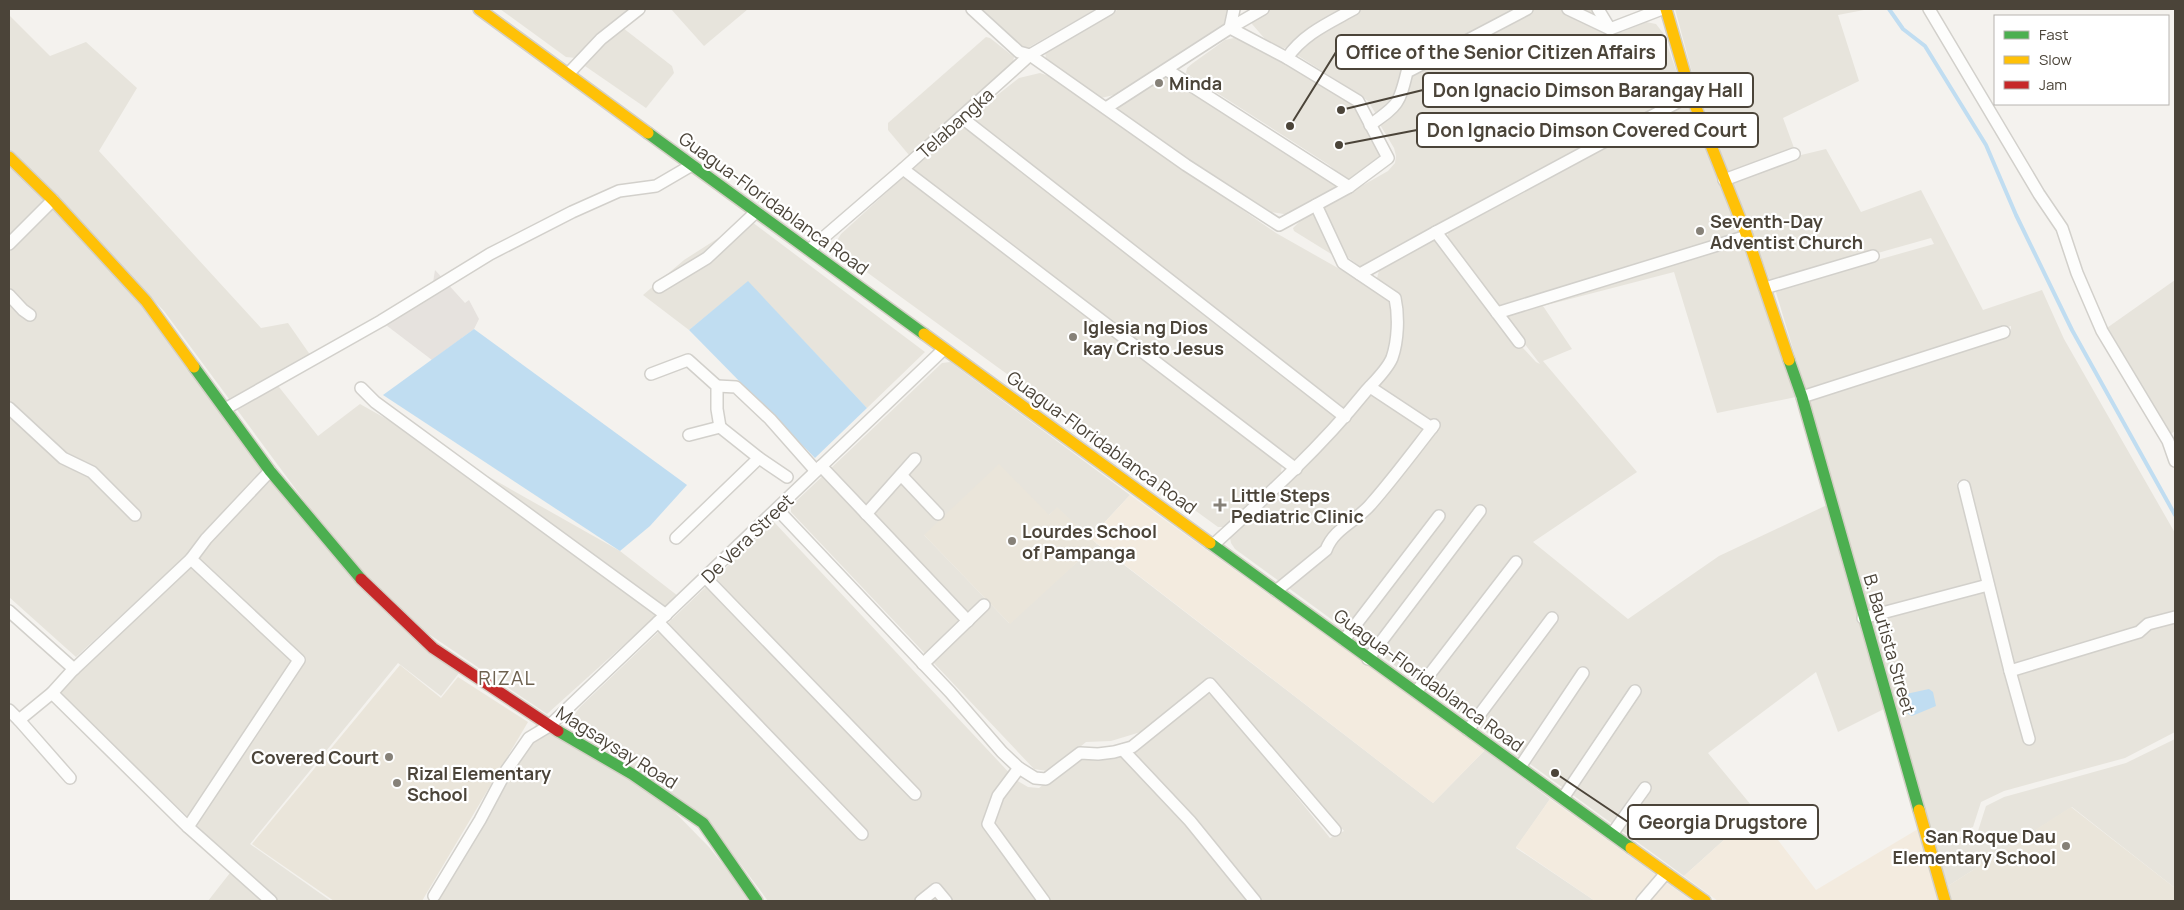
<svg xmlns="http://www.w3.org/2000/svg" width="2184" height="910" font-family="Manrope,sans-serif">
	<style>
		.residential { fill: #e7e4dc }
		.commercial { fill: #f3ebdf }
		.industrial { fill: #e6e2de }
		.education { fill: #eae5da }
		.water { fill: #c0ddf1 }
		.lines { fill: none; stroke-linecap: round; stroke-linejoin: round }
		.stream { stroke: #c0ddf1; stroke-width: 4 }
		.street-casing { stroke: #d2d0cb; stroke-width: 14 }
		.fast-casing { stroke: #d3cfc5; stroke-width: 14 }
		.slow-casing { stroke: #d3cfc5; stroke-width: 14 }
		.jam-casing { stroke: #d3cfc5; stroke-width: 14 }
		.street { stroke: #fdfdfc; stroke-width: 11 }
		.fast { stroke: #4caf50; stroke-width: 11 }
		.slow { stroke: #ffc107; stroke-width: 11 }
		.jam { stroke: #c62828; stroke-width: 11 }
		.poi-dot { fill: #868178; stroke: #fff; stroke-width: 2 }
		.labels { text-anchor: middle; dominant-baseline: central; stroke-width: 4.5; stroke-linejoin: round; paint-order: stroke }
		.poi-label { font-size: 18px; font-weight: bold; fill: #4b4439; stroke: #fff; text-anchor: start }
		.street-label { font-size: 18px; fill: #4b4439; stroke: #fff }
		.quarter-label { font-size: 20px; letter-spacing: 1px; fill: #6e6250; stroke: #fff }
		.leader { fill: none; stroke: #4b4439; stroke-width: 2 }
		.callout-dot { fill: #4b4439; stroke: #fff; stroke-width: 2 }
		.callout { fill: #fff; stroke: #4b4439; stroke-width: 2 }
		.callout-label { font-size: 19px; text-anchor: middle; font-weight: bold; fill: #4b4439 }
	</style>
	<rect width="100%" height="100%" fill="#f4f2ee"/>
	<g class="residential">
		<polygon points="500,9 633,9 576,58 566,57"/>
		<polygon points="671,9 748,9 704,46"/>
		<polygon points="976,9 1096,9 1024,50"/>
		<polygon points="1119,9 1230,9 1229,24 1197,46 1118,94 1101,98 1046,60 1045,51"/>
		<polygon points="1270,9 1348,9 1303,34 1285,48 1278,47 1265,39 1252,24 1252,20 1258,16"/>
		<polygon points="1360,9 1515,9 1408,66 1397,100 1376,114 1368,101 1357,93 1297,55 1297,50 1310,36"/>
		<polygon points="1536,9 1601,9 1612,29 1622,32 1646,22 1656,24 1663,33 1682,87 1681,92 1676,97 1363,269 1340,251 1336,257 1294,231 1293,228 1300,221 1388,171 1395,163 1396,156 1394,148 1379,123 1410,75"/>
		<polygon points="1675,9 1869,9 1838,15 1859,81 1783,118 1797,156 1826,149 1861,212 1921,190 1983,310 2042,290 2064,339 2175,533 2175,611 2146,618 2135,628 2012,666 1967,479 1957,482 1983,581 1874,611 1868,609 1807,398 2011,331 2011,326 1805,389 1775,289 1934,244 1931,238 1771,283 1697,91"/>
		<polygon points="9,15 50,56 86,42 137,88 99,151 261,328 288,323 313,359 275,382 318,436 360,404 620,551 678,596 547,714 408,620 329,534 164,311 9,150"/>
		<polygon points="623,28 672,66 674,73 646,108 585,66 588,60"/>
		<polygon points="986,37 990,38 1014,57 1013,63 909,155 888,130 888,123"/>
		<polygon points="1234,38 1244,39 1355,102 1384,156 1350,183 1329,165 1186,73 1187,68 1193,63 1225,40"/>
		<polygon points="1040,73 1049,76 1276,233 1375,289 1392,301 1394,332 1388,359 1346,409 976,126 972,120 972,115 1019,78"/>
		<polygon points="1167,75 1335,182 1337,187 1333,191 1290,215 1271,212 1121,116 1115,110 1115,105"/>
		<polygon points="1685,105 1690,108 1743,241 1796,397 1717,413 1674,272 1543,306 1572,349 1543,361 1637,472 1533,542 1628,619 1719,556 1827,505 1884,709 1838,732 1816,672 1708,753 1756,811 1684,876 1235,549 1231,543 1230,538 1394,360 1400,309 1377,278 1380,267 1430,240 1437,240 1499,322 1536,362 1540,364 1450,246 1447,238 1449,230 1679,106"/>
		<polygon points="955,127 968,129 1334,414 1336,421 1297,464 915,172 913,169 916,163"/>
		<polygon points="9,163 142,304 268,473 212,532 76,657 9,597"/>
		<polygon points="907,176 1282,463 1281,473 1277,479 1225,527 1218,527 839,252 836,242 841,234 902,178"/>
		<polygon points="748,219 925,352 867,408 748,282 689,330 643,295 684,260"/>
		<polygon points="2175,280 2175,431 2169,435 2104,330"/>
		<polygon points="950,362 1130,495 1090,538 1057,508 1049,515 924,535 1009,623 1097,544 1433,803 1485,750 1550,799 1516,848 1595,901 768,901 739,862 676,802 577,730 573,716 581,706 774,522 1016,780 1028,787 1039,788 1080,756 1118,754 1207,693 1218,699 1330,838 1344,831 1215,683 1144,731 1111,741 1086,742 1058,765 1047,771 1034,769 791,512 791,506 942,363"/>
		<polygon points="268,480 459,673 441,696 398,663 250,844 331,901 208,901 237,864 59,693"/>
		<polygon points="1987,589 2013,673 2149,626 2175,621 2175,732 2125,758 2004,791 1981,802 1973,827 1934,840 1869,621"/>
		<polygon points="538,721 654,791 709,847 752,901 436,901"/>
		<polygon points="2175,739 2175,888 2072,807 1948,886 1935,846 1978,831 1986,806 2004,797 2126,763"/>
	</g>
	<g class="commercial">
		<polygon points="1130,495 1485,750 1433,803 1090,538"/>
		<polygon points="1550,799 1692,901 1595,901 1516,847"/>
		<polygon points="1756,811 1816,890 1918,829 1940,901 1718,901 1684,876"/>
	</g>
	<polygon class="industrial" points="435,270 465,303 469,300 479,319 474,329 432,360 382,322 432,289"/>
	<g class="education">
		<polygon points="999,464 1049,515 1057,507 1097,544 1010,624 924,535"/>
		<polygon points="400,665 441,698 458,677 528,722 422,901 334,901 252,844"/>
		<polygon points="2071,807 2175,888 2175,901 1952,901 1948,886"/>
	</g>
	<g class="water">
		<polygon points="748,281 867,408 815,458 689,330"/>
		<polygon points="474,329 687,485 650,526 620,551 383,395"/>
		<polygon points="1929,689 1933,692 1936,706 1912,716 1908,714 1904,703 1906,694"/>
	</g>
	<g class="lines">
		<polyline class="stream" points="1889,9 1903,29 1925,46 1986,145 2016,215 2072,330 2175,515"/>
		<defs>
			<g id="street">
				<polyline points="972,9 1019,52 1030,55 1186,165 1279,225 1349,187 1388,158 1358,101 1287,58 1230,28 1234,9"/>
				<polyline points="1568,9 1610,29"/>
				<polyline points="1598,9 1610,29 1662,9"/>
				<polyline points="1929,9 2039,194 2062,228 2077,273 2102,331 2168,441 2175,461"/>
				<path d="M1287,58C1303,34 1329,23 1354,9"/>
				<polyline points="1167,70 1349,187"/>
				<polyline points="568,74 601,39 639,9"/>
				<polyline points="1106,108 1230,28 1263,9"/>
				<polyline points="961,117 1345,417"/>
				<path d="M1370,125C1398,105 1399,105 1407,72L1527,9"/>
				<polyline points="903,169 1296,469"/>
				<polyline points="1724,180 1794,154"/>
				<polyline points="1436,232 1519,342"/>
				<polyline points="9,244 53,200"/>
				<polyline points="809,250 903,169 1030,55 1109,9"/>
				<polyline points="1360,274 1436,232 1691,95"/>
				<polyline points="659,287 707,258 756,212"/>
				<polyline points="1765,288 1873,256"/>
				<polyline points="9,295 23,310 30,315"/>
				<polyline points="1497,313 1747,236"/>
				<polyline points="651,374 688,360 717,386 717,409 720,427"/>
				<polyline points="717,386 736,387 770,419 816,471"/>
				<polyline points="1370,387 1432,428"/>
				<polyline points="361,388 375,402 666,615"/>
				<polyline points="1802,397 2004,332"/>
				<polyline points="9,408 63,458 92,472 135,515"/>
				<polyline points="225,409 381,321 490,254 572,212 619,191 656,186 692,165"/>
				<polyline points="689,435 720,427 759,458 787,477"/>
				<polyline points="821,466 968,621"/>
				<polyline points="902,476 938,514"/>
				<polyline points="1964,486 2010,671 2029,739"/>
				<polyline points="777,509 950,692 1002,752 1019,768 1035,778 1046,779 1080,753 1098,754 1114,752 1132,747 1210,684 1335,830"/>
				<polyline points="866,514 915,459"/>
				<polyline points="676,538 759,458"/>
				<path d="M1213,545C1267,496 1320,448 1366,391C1374,382 1387,370 1392,358C1398,341 1399,316 1395,298L1343,263L1316,205"/>
				<polyline points="705,577 915,794"/>
				<path d="M1276,591L1326,550C1334,528 1357,521 1371,504C1393,479 1413,452 1434,425"/>
				<polyline points="9,611 74,669"/>
				<polyline points="1863,618 1988,585"/>
				<polyline points="658,622 862,834"/>
				<polyline points="1344,640 1439,516"/>
				<polyline points="1368,659 1480,511"/>
				<polyline points="923,664 984,605"/>
				<polyline points="2010,671 2139,632 2148,624 2175,617"/>
				<polyline points="1416,692 1516,562"/>
				<polyline points="52,693 188,827 271,901"/>
				<polyline points="9,710 19,720"/>
				<polyline points="1468,730 1552,618"/>
				<polyline points="1123,750 1190,821 1255,901"/>
				<polyline points="1520,767 1583,673"/>
				<polyline points="1019,768 998,796 988,824 1044,901"/>
				<polyline points="70,778 19,720 52,693 71,672 191,559 206,539 270,471"/>
				<polyline points="1563,798 1635,691"/>
				<polyline points="188,827 299,660 191,559"/>
				<polyline points="1612,834 1645,788"/>
				<polyline points="434,896 480,820 506,771 529,738 549,726 944,349"/>
				<polyline points="921,901 936,889 946,901"/>
				<polyline points="1642,901 1666,873"/>
			</g>
			<g id="fast">
				<polyline points="648,133 924,334"/>
				<polyline points="1789,360 1802,397 1919,810"/>
				<polyline points="194,367 270,471 361,579"/>
				<polyline points="1210,543 1631,848"/>
				<polyline points="558,731 632,774 703,823 757,901"/>
			</g>
			<g id="slow">
				<polyline points="479,9 648,133"/>
				<polyline points="1666,9 1691,95 1747,236 1789,360"/>
				<polyline points="9,157 53,200 146,301 194,367"/>
				<polyline points="924,334 1210,543"/>
				<polyline points="1919,810 1945,901"/>
				<polyline points="1631,848 1705,901"/>
			</g>
			<polyline id="jam" points="361,579 433,648 558,731"/>
		</defs>
		<use href="#street" class="street-casing"/>
		<use href="#fast" class="fast-casing"/>
		<use href="#slow" class="slow-casing"/>
		<use href="#jam" class="jam-casing"/>
		<use href="#street" class="street"/>
		<use href="#fast" class="fast"/>
		<use href="#slow" class="slow"/>
		<use href="#jam" class="jam"/>
	</g>
	<g class="poi-dot">
		<circle cx="1159" cy="83" r="5"/>
		<circle cx="1700" cy="231" r="5"/>
		<circle cx="1073" cy="337" r="5"/>
		<path d="M1217.5 497.5h5v5h5v5h-5v5h-5v-5h-5v-5h5z"/>
		<circle cx="1012" cy="541" r="5"/>
		<circle cx="389" cy="757" r="5"/>
		<circle cx="397" cy="783" r="5"/>
		<circle cx="2066" cy="846" r="5"/>
	</g>
	<g class="labels">
		<g class="poi-label">
			<text x="1169" y="83">Minda</text>
			<text x="1710" y="221">Seventh-Day<tspan x="1710" dy="21">Adventist Church</tspan></text>
			<text x="1083" y="327">Iglesia ng Dios<tspan x="1083" dy="21">kay Cristo Jesus</tspan></text>
			<text x="1231" y="495">Little Steps<tspan x="1231" dy="21">Pediatric Clinic</tspan></text>
			<text x="1022" y="531">Lourdes School<tspan x="1022" dy="21">of Pampanga</tspan></text>
			<text x="379" y="757" text-anchor="end">Covered Court</text>
			<text x="407" y="773">Rizal Elementary<tspan x="407" dy="21">School</tspan></text>
			<text x="2056" y="836" text-anchor="end">San Roque Dau<tspan x="2056" dy="21">Elementary School</tspan></text>
		</g>
		<g class="street-label">
			<text transform="translate(955 123) rotate(-42)">Telabangka</text>
			<text transform="translate(774 203) rotate(36)">Guagua-Floridablanca Road</text>
			<text transform="translate(1102 442) rotate(36)">Guagua-Floridablanca Road</text>
			<text transform="translate(747 538) rotate(-44)">De Vera Street</text>
			<text transform="translate(1890 644) rotate(74)">B. Bautista Street</text>
			<text transform="translate(1429 680) rotate(36)">Guagua-Floridablanca Road</text>
			<text transform="translate(617 747) rotate(32)">Magsaysay Road</text>
		</g>
		<g class="quarter-label">
			<text x="507" y="677">RIZAL</text>
		</g>
	</g>
	<path class="leader" d="M1290 126L1336 52M1341 110L1423 90M1339 145L1417 130M1555 773L1628 822"/>
	<g class="callout-dot">
		<circle cx="1290" cy="126" r="5"/>
		<circle cx="1341" cy="110" r="5"/>
		<circle cx="1339" cy="145" r="5"/>
		<circle cx="1555" cy="773" r="5"/>
	</g>
	<g class="callout">
		<rect x="1336" y="35" width="330" height="34" rx="5"/>
		<rect x="1423" y="73" width="330" height="34" rx="5"/>
		<rect x="1417" y="113" width="341" height="34" rx="5"/>
		<rect x="1628" y="805" width="190" height="34" rx="5"/>
	</g>
	<g class="callout-label">
		<text x="1501" y="59">Office of the Senior Citizen Affairs</text>
		<text x="1588" y="97">Don Ignacio Dimson Barangay Hall</text>
		<text x="1587" y="137">Don Ignacio Dimson Covered Court</text>
		<text x="1723" y="829">Georgia Drugstore</text>
	</g>
	<rect width="2184" height="910" fill="none" stroke="#4b4439" stroke-width="20"/>
	<rect x="1994" y="15" width="175" height="90" fill="#ffffff" stroke="#b7b4b0"/>
	<rect x="2004" y="31" width="25" height="8" fill="#4caf50" stroke="#b7b4b0"/>
	<text x="2039" y="40" font-size="15" fill="#4b4439">Fast</text>
	<rect x="2004" y="56" width="25" height="8" fill="#ffc107" stroke="#b7b4b0"/>
	<text x="2039" y="65" font-size="15" fill="#4b4439">Slow</text>
	<rect x="2004" y="81" width="25" height="8" fill="#c62828" stroke="#b7b4b0"/>
	<text x="2039" y="90" font-size="15" fill="#4b4439">Jam</text>
</svg>
